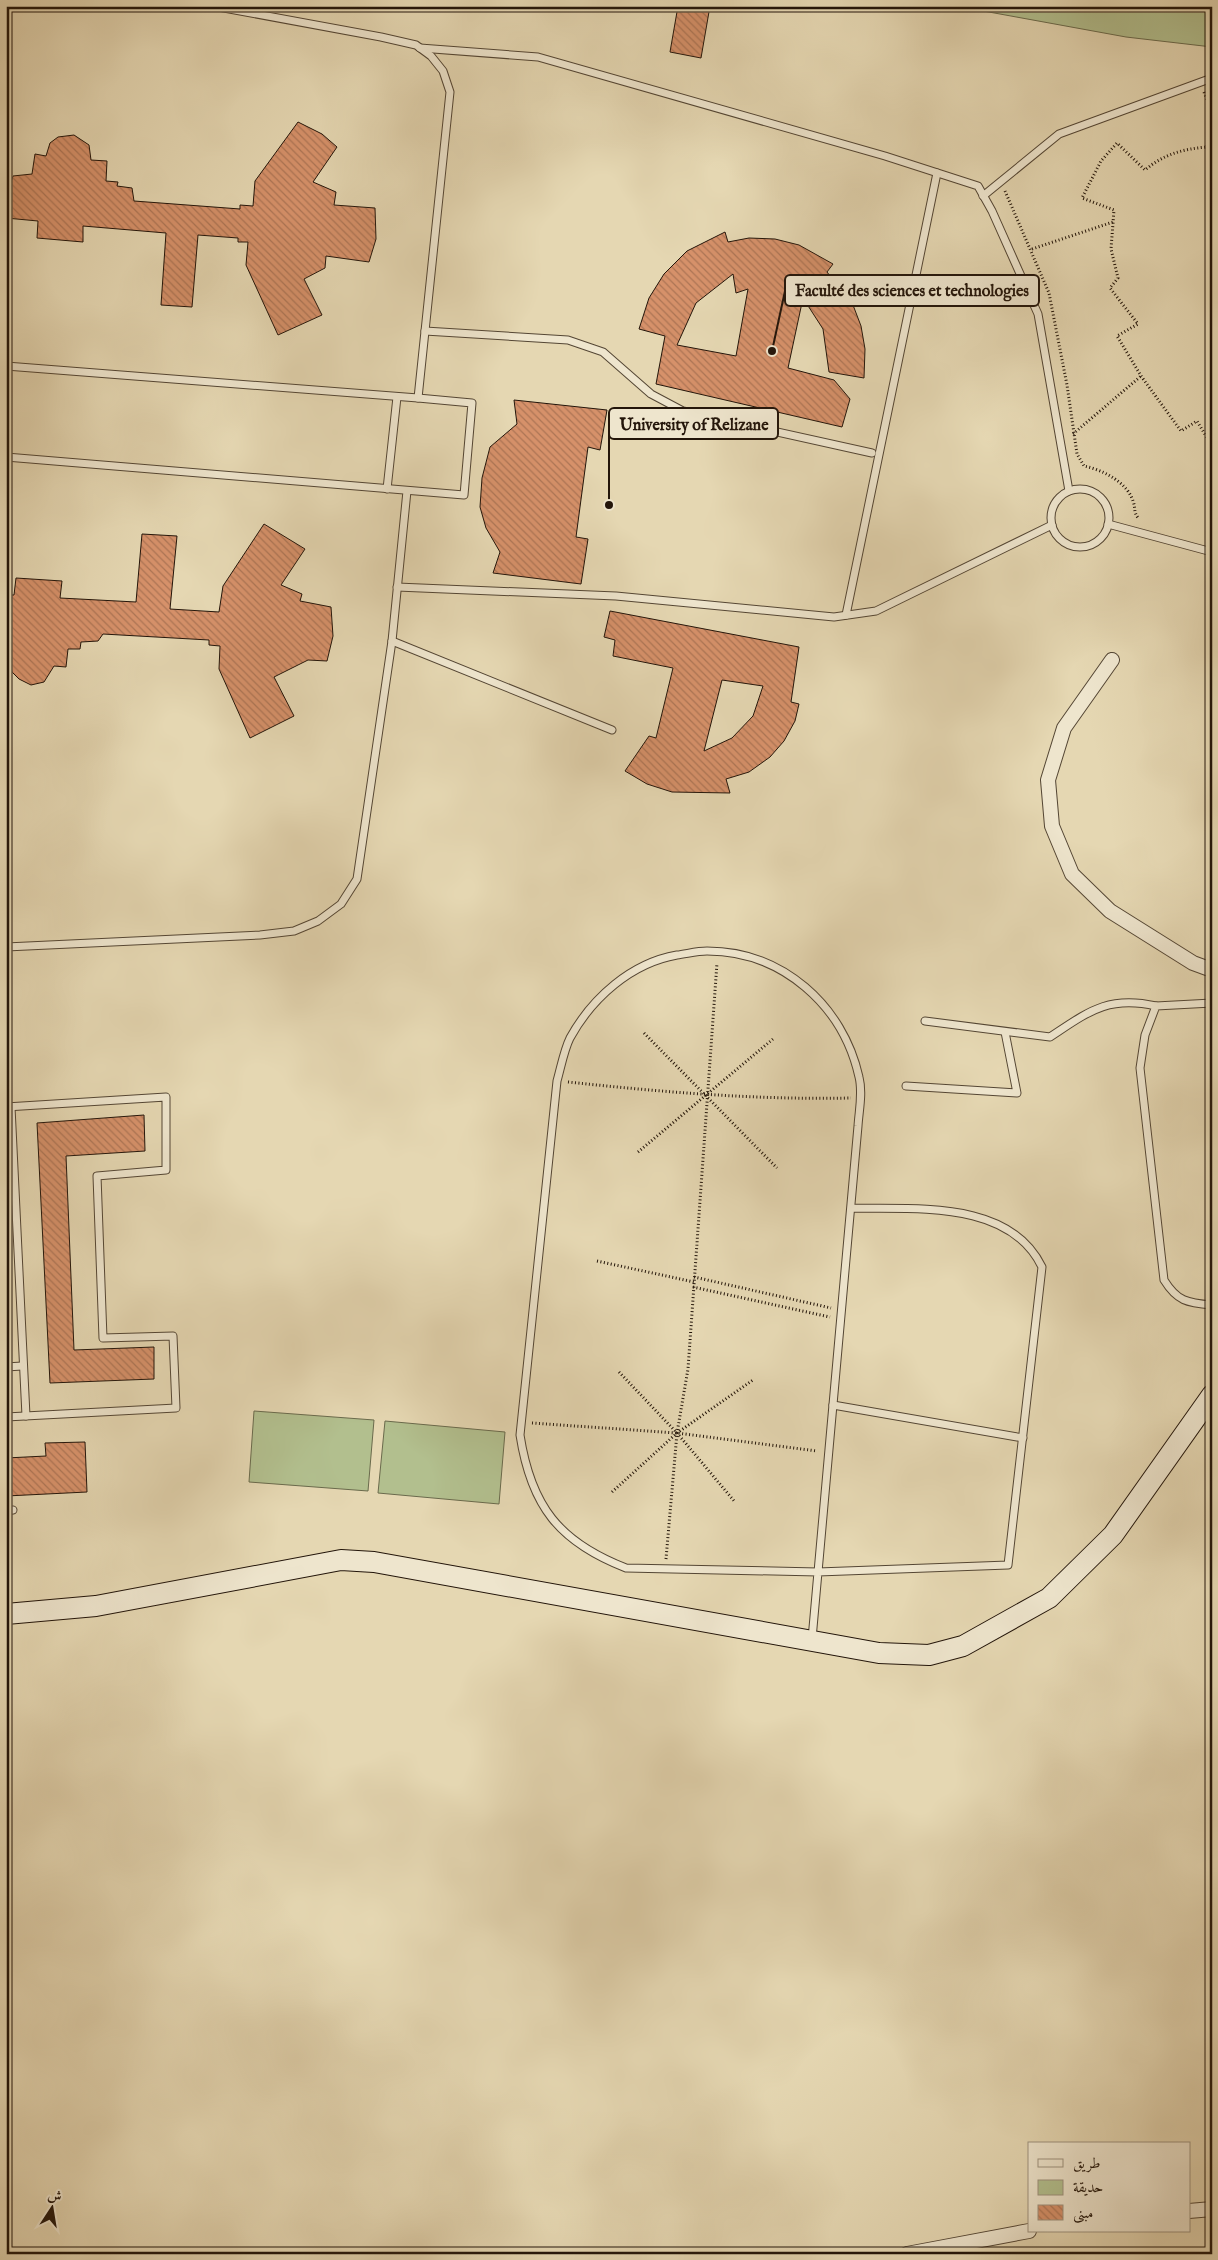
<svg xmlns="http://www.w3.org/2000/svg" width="1218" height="2260" font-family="'IM FELL English',Amiri,serif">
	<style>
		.green { fill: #b2bf8e; stroke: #6a6a4c }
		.building { fill: url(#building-back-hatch); stroke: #23150a; fill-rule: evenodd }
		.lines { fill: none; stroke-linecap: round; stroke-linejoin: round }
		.lane-casing { stroke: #544634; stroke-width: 9 }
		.street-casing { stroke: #544634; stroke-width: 16 }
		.secondary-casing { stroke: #23150a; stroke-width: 22 }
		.path { stroke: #23150a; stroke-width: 3; stroke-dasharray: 1 2.5; stroke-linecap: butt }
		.lane { stroke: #eee5cd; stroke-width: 7 }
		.street { stroke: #eee5cd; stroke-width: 14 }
		.secondary { stroke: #eee5cd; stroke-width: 20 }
		.leader { fill: none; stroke: #23150a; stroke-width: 2 }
		.callout-dot { fill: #23150a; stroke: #eee5cd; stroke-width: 2 }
		.callout { fill: #eee5cd; stroke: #23150a; stroke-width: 2 }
		.callout-label { font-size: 16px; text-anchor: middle; font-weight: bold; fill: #23150a }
	</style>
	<defs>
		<pattern id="building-back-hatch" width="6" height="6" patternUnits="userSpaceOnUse" patternTransform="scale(1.25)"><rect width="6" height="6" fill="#d6916a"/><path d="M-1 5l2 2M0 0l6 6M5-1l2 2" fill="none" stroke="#ad7555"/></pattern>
	</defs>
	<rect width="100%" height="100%" fill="#e5d7b2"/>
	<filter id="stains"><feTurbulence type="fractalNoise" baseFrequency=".004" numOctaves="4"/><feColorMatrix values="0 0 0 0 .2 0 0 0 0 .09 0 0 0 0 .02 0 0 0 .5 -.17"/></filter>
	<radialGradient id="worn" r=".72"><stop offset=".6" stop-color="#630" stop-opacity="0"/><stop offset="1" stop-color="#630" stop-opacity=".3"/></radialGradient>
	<g class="green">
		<polygon points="956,6 1212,6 1212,47 1126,37"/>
		<polygon points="254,1411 374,1420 368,1491 249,1482"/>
		<polygon points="385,1421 505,1432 499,1504 378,1493"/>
	</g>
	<g class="building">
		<polygon points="678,6 710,6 701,58 670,52"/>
		<polygon points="298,122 322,134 337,147 313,182 336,192 334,205 375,208 376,239 369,262 326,256 325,268 304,279 322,315 278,335 246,265 248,242 238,242 238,238 198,235 192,307 161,305 166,233 83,226 83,242 37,238 38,221 6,218 6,187 9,188 13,176 32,174 35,154 46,156 50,143 58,137 74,135 89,145 91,160 107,161 106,181 118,182 117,186 132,188 134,201 240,209 240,205 253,206 255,181"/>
		<path d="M725,232L728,242L749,238L775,239L799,245L833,264L827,272L853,305L861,326L865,349L864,378L829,372L823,329L803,298L788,368L834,380L850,399L842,427L656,384L665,336L639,329L649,298L664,274L687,251ZM733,274L736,293L748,289L736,356L677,345L696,303Z"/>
		<polygon points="514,400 607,410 600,450 588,447 576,537 588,539 581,584 493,573 500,552 486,528 480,507 482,478 490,447 517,424"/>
		<polygon points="264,524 305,549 281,585 302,594 300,601 331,607 333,636 327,661 308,660 274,677 294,716 250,738 219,669 220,646 209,645 209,640 103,634 98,641 81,642 80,649 68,649 66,667 54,666 44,682 31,685 19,679 12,672 10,662 6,661 6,595 14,595 16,578 62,581 60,598 136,602 142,534 177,536 170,609 219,612 223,586"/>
		<path d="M610,611L799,647L791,702L799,704L795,721L784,741L770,757L749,772L726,779L730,793L672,792L647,784L625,771L649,736L656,738L673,668L613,656L615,640L604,637ZM722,680L763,686L753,716L732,738L704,751Z"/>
		<polygon points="144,1115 145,1151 66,1156 74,1350 154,1347 154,1379 50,1383 37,1123"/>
		<polygon points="85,1442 87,1492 6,1496 6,1458 46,1456 45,1443"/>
	</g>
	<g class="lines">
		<defs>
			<g id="lane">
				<polyline points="420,48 538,57 885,156 978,186 992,211 1038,314 1069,491"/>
				<polyline points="983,196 1059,134 1212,78"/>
				<polyline points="425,331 568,340 603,352 651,394 683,411 872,453"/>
				<polyline points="6,366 418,398 450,92 443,71 431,56 416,45 381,37 213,6"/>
				<polyline points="6,457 464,495 472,403 418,398"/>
				<polyline points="387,489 397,397"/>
				<circle cx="1080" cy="518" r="29"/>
				<polyline points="1108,524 1212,552"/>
				<polyline points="397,587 616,596 834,617 876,611 1052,525"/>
				<polyline points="846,615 937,173"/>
				<polyline points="392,641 612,730"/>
				<polyline points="6,947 260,935 294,931 318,921 341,904 357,879 392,641 407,491"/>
				<path d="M1212,1003L1156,1006L1145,1035L1140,1068L1164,1280C1177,1301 1187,1303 1212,1305"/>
				<path d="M925,1021L1050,1037C1088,1012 1108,995 1156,1006"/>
				<polyline points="906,1086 1017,1093 1005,1032"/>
				<polyline points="6,1107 166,1097 166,1170 97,1176 103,1338 173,1336 176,1408 6,1417"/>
				<polyline points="11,1107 26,1416"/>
				<polyline points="6,1367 22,1366"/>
				<polyline points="833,1405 1023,1438"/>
				<polyline points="6,1511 13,1510"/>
				<path d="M812,1639C824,1501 837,1364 849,1226C852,1193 855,1160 858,1126C859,1110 863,1093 859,1077C843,1005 782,951 707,951C697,951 686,954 677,955C631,963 592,998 570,1038C564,1050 561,1067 557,1081L520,1435C531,1506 559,1542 626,1568L818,1572L1008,1565L1042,1267C1009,1199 915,1210 851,1208"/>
			</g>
			<g id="street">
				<polyline points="1112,660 1064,728 1048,780 1052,826 1072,874 1110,911 1193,963 1212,970"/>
				<polyline points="1189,2211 1212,2209"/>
				<polyline points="907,2254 1029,2231"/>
			</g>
			<polyline id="secondary" points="6,1614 96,1606 341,1560 374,1562 879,1653 929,1655 963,1646 1049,1598 1113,1535 1212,1395"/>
		</defs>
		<use href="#lane" class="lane-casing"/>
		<use href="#street" class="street-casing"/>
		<use href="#secondary" class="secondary-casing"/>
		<g class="path">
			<polyline points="1204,92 1212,113"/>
			<path d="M1212,114L1207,147C1183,149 1164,154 1145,170L1117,143L1101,161L1082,198L1114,210L1111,249L1118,278L1110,288L1138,324L1117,336L1141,376L1181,431L1197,421L1212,446"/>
			<path d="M1005,191L1049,293L1067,385L1077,454L1084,466C1103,470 1127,482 1133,501C1136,509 1133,512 1139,519"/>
			<polyline points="1032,249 1113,222"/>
			<polyline points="1073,434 1141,376"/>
			<polyline points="644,1033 777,1168"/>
			<path d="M568,1082C662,1092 756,1100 851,1098"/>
			<polyline points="638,1152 773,1039"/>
			<polyline points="597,1261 694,1282"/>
			<polyline points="694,1277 831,1308"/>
			<polyline points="693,1287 830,1317"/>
			<polyline points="619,1372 677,1433 735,1502"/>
			<polyline points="532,1423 677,1433 817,1451"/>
			<polyline points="612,1492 677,1433 753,1380"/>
			<polyline points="666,1559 677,1433 688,1369 717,963"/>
		</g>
		<use href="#lane" class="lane"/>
		<use href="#street" class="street"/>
		<use href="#secondary" class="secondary"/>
	</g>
	<path class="leader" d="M772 351L785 291M609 505L609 424"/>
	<g class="callout-dot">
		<circle cx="772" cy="351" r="5"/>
		<circle cx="609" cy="505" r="5"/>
	</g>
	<g class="callout">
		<rect x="785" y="275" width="254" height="31" rx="5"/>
		<rect x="609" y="408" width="169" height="31" rx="5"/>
	</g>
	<g class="callout-label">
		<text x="912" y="296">Faculté des sciences et technologies</text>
		<text x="694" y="430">University of Relizane</text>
	</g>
	<rect width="1218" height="2260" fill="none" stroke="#e5d7b2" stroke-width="25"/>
	<rect x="8" y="8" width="1203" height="2245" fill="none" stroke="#23150a" stroke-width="2.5"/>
	<rect x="12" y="12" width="1193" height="2235" fill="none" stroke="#23150a"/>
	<rect x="1028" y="2142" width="162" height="90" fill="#eee5cd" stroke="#9d927f"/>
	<rect x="1038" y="2159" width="25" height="8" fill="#eee5cd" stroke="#9d927f"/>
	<text x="1073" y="2168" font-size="15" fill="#23150a">طريق</text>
	<rect x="1038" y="2180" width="25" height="15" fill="#b2bf8e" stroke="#9d927f"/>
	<text x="1073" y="2192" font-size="15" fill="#23150a">حديقة</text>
	<rect x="1038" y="2205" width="25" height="15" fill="url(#building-back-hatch)" stroke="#9d927f"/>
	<text x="1073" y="2218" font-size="15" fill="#23150a">مبنى</text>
	<g transform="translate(52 2208) rotate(12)" stroke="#eee5cd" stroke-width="4" paint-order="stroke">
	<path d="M0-4L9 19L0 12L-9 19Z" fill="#23150a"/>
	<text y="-8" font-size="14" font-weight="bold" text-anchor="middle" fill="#23150a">ش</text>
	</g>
	<rect width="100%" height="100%" filter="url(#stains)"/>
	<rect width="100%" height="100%" fill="url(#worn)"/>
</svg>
